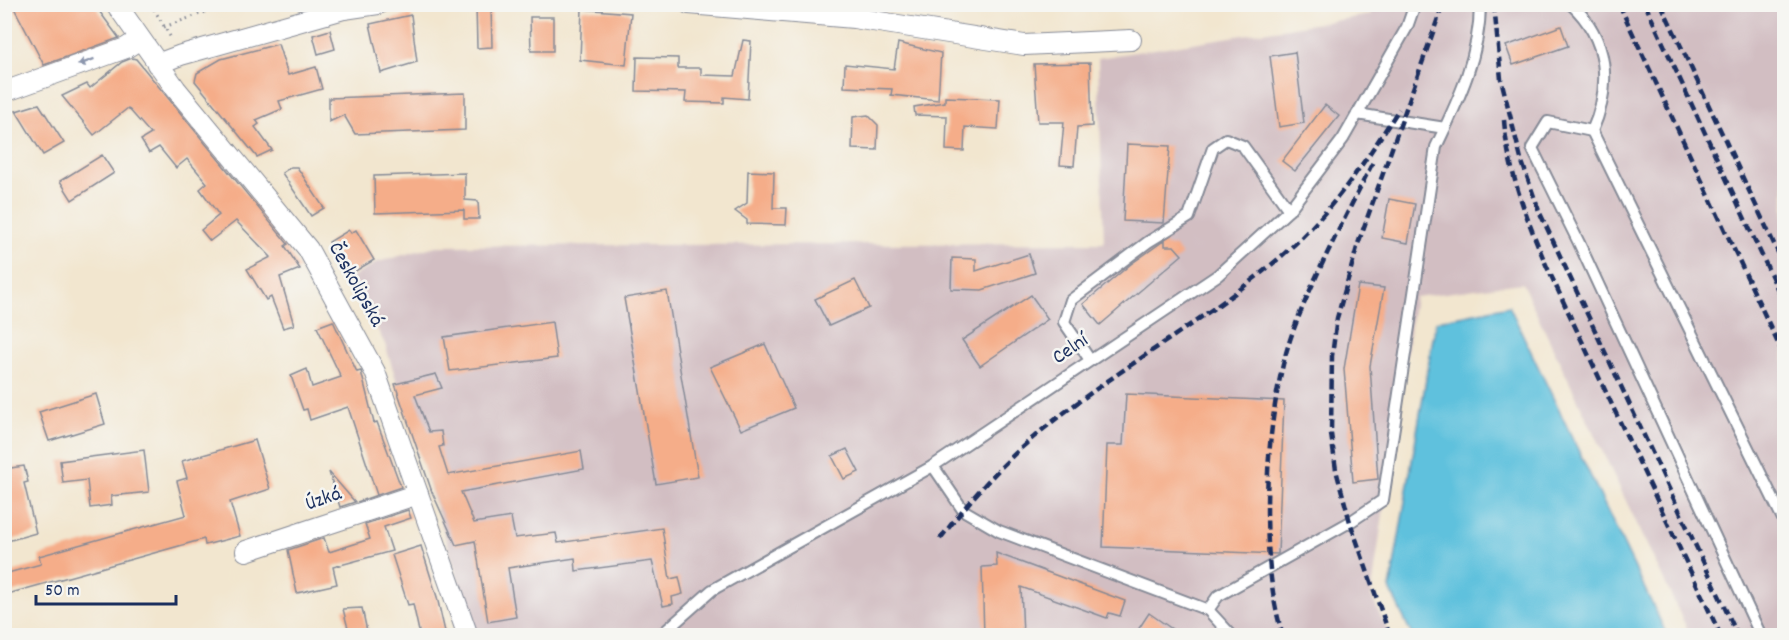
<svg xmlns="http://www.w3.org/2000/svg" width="1789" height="640" font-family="Dekko,sans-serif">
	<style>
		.industrial { fill: #d2bec2 }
		.water { fill: #5ec1dd; stroke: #3c789e; stroke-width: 1.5 }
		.building { fill: #f5ad89 }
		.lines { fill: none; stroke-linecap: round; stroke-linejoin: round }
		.lane-casing { stroke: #868a96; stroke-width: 14 }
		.street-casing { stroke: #868a96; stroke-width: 22 }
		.path { stroke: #868a96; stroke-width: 3; stroke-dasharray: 1.5 4.5; stroke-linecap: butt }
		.lane { stroke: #fff; stroke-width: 10 }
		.street { stroke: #fff; stroke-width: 20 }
		.rail { stroke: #1b2f5e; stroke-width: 4.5; stroke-dasharray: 9 4.5; stroke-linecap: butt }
		.oneway { fill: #8d97ae }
		.labels { text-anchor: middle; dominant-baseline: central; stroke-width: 5; stroke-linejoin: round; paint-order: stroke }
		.street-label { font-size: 21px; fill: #1b2f5e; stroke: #f6f6f2 }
	</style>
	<rect width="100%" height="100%" fill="#f6f6f2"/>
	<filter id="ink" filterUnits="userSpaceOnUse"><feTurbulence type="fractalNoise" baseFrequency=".0167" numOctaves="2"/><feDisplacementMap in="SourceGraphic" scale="12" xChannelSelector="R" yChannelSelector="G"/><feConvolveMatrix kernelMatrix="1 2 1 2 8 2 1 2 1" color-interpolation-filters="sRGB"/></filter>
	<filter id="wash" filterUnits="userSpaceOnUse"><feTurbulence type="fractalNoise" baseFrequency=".008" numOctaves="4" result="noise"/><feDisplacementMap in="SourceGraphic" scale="24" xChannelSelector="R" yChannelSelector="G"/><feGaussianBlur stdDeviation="1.35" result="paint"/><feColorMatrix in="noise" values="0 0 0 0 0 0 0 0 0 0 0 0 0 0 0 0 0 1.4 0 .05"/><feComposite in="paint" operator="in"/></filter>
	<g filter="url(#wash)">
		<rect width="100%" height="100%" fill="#f2e6cf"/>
		<polygon class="industrial" points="1373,5 1784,5 1784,635 1690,635 1522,283 1415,297 1371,596 1390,635 476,635 385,344 351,278 378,262 436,246 1104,243 1098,58 1370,15"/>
		<polygon class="water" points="1509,306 1667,635 1412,635 1390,589 1436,321"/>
		<g id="blocks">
			<g class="building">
				<polygon points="12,4 94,4 119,38 44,65"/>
				<polygon points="476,5 491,5 492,47 477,48"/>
				<polygon points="582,9 631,13 626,65 580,60"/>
				<polygon points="411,15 417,62 381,73 370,24"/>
				<polygon points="530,17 553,17 553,51 531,51"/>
				<polygon points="1561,26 1568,46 1513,65 1506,46"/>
				<polygon points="330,30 335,49 318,54 313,35"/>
				<polygon points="743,40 751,41 748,99 724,97 724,103 685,102 686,92 636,91 637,57 678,58 678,68 701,68 701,75 735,76"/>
				<polygon points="898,43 941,53 938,100 891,95 892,89 844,87 845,64 894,69"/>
				<polygon points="278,44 288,75 316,67 322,89 279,101 282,109 256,120 259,124 255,127 272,150 257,157 195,81 197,73 221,59"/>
				<polygon points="1295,52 1304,123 1279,127 1270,56"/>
				<polygon points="132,58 136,59 288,244 285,246 300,269 280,277 294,325 283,328 271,297 266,300 247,269 271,257 236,221 210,241 201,230 219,215 200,189 207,183 187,159 176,168 159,147 149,153 141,140 151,134 128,108 94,135 62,96 87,84 90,88 122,62"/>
				<polygon points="1090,63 1092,126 1077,127 1074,166 1060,165 1064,122 1038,122 1034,64"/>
				<polygon points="465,93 465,130 355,134 344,115 329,122 329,98"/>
				<polygon points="945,97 1000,99 998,129 965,127 964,151 946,150 947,116 915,115 914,107 945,102"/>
				<polygon points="39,104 64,143 43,155 16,111"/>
				<polygon points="1325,105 1339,116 1295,171 1282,161"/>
				<polygon points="868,115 878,125 877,150 852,149 853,117"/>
				<polygon points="1127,144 1170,146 1164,223 1123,221"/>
				<polygon points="102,155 114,173 72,200 60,181"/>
				<polygon points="291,167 297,167 324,208 311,216 282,173"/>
				<polygon points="748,171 774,172 773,208 787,208 786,225 747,224 747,220 735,211 747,203"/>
				<polygon points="465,173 465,200 478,201 479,219 464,219 464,210 375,213 374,176"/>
				<polygon points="1389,199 1415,204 1408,243 1382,238"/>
				<polygon points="349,230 351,233 356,230 374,260 347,276 329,242"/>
				<polygon points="1165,240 1165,246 1174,246 1182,255 1100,325 1083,304 1131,264"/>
				<polygon points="1029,254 1035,273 982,290 951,289 952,258 976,259 976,271"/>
				<polygon points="855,280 869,308 829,326 815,299"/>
				<polygon points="1358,285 1384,288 1370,366 1378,479 1353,482 1344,369"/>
				<polygon points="667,291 698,477 656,484 624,298"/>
				<polygon points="1031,295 1048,319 980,366 962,340"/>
				<polygon points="333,321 357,372 361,371 374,423 377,422 401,487 357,502 377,495 348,407 310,420 307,409 303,410 291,376 307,369 312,387 341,377 317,327"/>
				<polygon points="552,322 557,358 450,371 444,337"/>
				<polygon points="765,344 794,408 741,430 710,367"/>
				<polygon points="436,374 442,388 415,395 429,432 441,431 443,446 439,447 448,475 581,451 584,469 461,492 474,523 511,517 515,538 556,533 558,543 662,528 670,579 679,577 683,594 672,597 673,604 663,606 652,561 576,571 575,558 508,568 516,617 488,622 475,541 456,545 432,492 395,384"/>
				<polygon points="96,394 105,424 49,441 39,412"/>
				<polygon points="1126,394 1284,401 1278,554 1103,547 1107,445 1123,445"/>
				<polygon points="255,440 270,489 230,502 240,536 205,545 204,539 4,595 4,574 41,564 39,556 186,515 177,481 187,478 182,461"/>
				<polygon points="847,449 859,472 844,479 832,456"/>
				<polygon points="144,450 149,492 111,496 112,505 90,508 87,480 63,483 60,461"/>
				<polygon points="24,466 28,482 24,483 36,533 4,542 4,469"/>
				<polygon points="329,472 355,502 340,507"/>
				<polygon points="408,510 411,518 384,527 392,551 333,567 337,584 297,593 288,550 324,538 329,552 370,539 365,524"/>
				<polygon points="421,546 437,597 446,636 420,636 413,604 408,605 392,555"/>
				<polygon points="996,553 1125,601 1120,616 1109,613 1107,618 1021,587 1023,636 984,636 982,567 997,566"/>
				<polygon points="362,608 368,636 350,636 343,609"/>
				<polygon points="1149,613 1182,636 1134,636"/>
			</g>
		</g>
	</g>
	<g filter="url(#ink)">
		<use href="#blocks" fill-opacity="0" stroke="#868a96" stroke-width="1.5"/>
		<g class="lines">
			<defs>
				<g id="lane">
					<path d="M1571,4C1609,39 1612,86 1592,131L1784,521"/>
					<polyline points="1357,114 1445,128"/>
					<polyline points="1592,131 1548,122 1532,148 1579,243 1761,636"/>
					<polyline points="1090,360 1064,322 1071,300 1148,242 1189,217 1213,148 1226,139 1243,146 1289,210"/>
					<polyline points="933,466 963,510 999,531 1208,610 1232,636"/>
					<path d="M1208,610L1218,596L1350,522L1383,500L1436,147C1458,101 1480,56 1480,4"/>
					<polyline points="660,636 712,590 933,466 1218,275 1289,210 1343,139 1407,27 1415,4"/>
				</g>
				<g id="street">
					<polyline points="116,4 176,89 308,249 375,372 468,636"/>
					<polyline points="689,4 854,18 1024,45 1131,40"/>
					<polyline points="157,64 181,55 344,9 378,4"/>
					<polyline points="4,92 126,48 140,39"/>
					<polyline points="246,551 418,494"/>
				</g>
			</defs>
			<use href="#lane" class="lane-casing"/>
			<use href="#street" class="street-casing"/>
			<g class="path">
				<polyline points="151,4 171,38"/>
				<polyline points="164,27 228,4"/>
			</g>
			<use href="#lane" class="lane"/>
			<use href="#street" class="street"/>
			<g class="rail">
				<polyline points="1494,4 1501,79 1521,159 1539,211 1738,636"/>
				<polyline points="1619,4 1784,356"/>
				<polyline points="1645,4 1784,303"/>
				<polyline points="1661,4 1784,265"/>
				<path d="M1504,120C1508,172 1527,220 1547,267L1721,636"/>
				<path d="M940,539C968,502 999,466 1035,436C1111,372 1201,324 1277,260C1330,215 1362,166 1399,109"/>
				<path d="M1283,636C1257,555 1264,405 1295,326C1317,270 1346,216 1373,162"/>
				<polyline points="1390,636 1350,522 1336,470 1331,434 1332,356 1337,318 1358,244 1443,4"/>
			</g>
		</g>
		<defs><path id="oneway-solid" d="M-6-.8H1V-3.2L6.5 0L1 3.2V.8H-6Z" transform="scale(1.5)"/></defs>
		<use class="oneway" href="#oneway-solid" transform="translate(86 62) rotate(160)"/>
	</g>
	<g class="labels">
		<g class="street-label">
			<text transform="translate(355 285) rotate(61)">Českolipská</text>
			<text transform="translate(1071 350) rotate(-34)">Celní</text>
			<text transform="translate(324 500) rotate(-19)">Úzká</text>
		</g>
	</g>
	<rect width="1789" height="640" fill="none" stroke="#f6f6f2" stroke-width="24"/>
	<path d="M36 595v9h140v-9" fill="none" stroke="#1b2f5e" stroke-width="3"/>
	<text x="45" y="595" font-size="18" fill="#1b2f5e" stroke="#f6f6f2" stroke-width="4.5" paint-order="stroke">50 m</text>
</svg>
